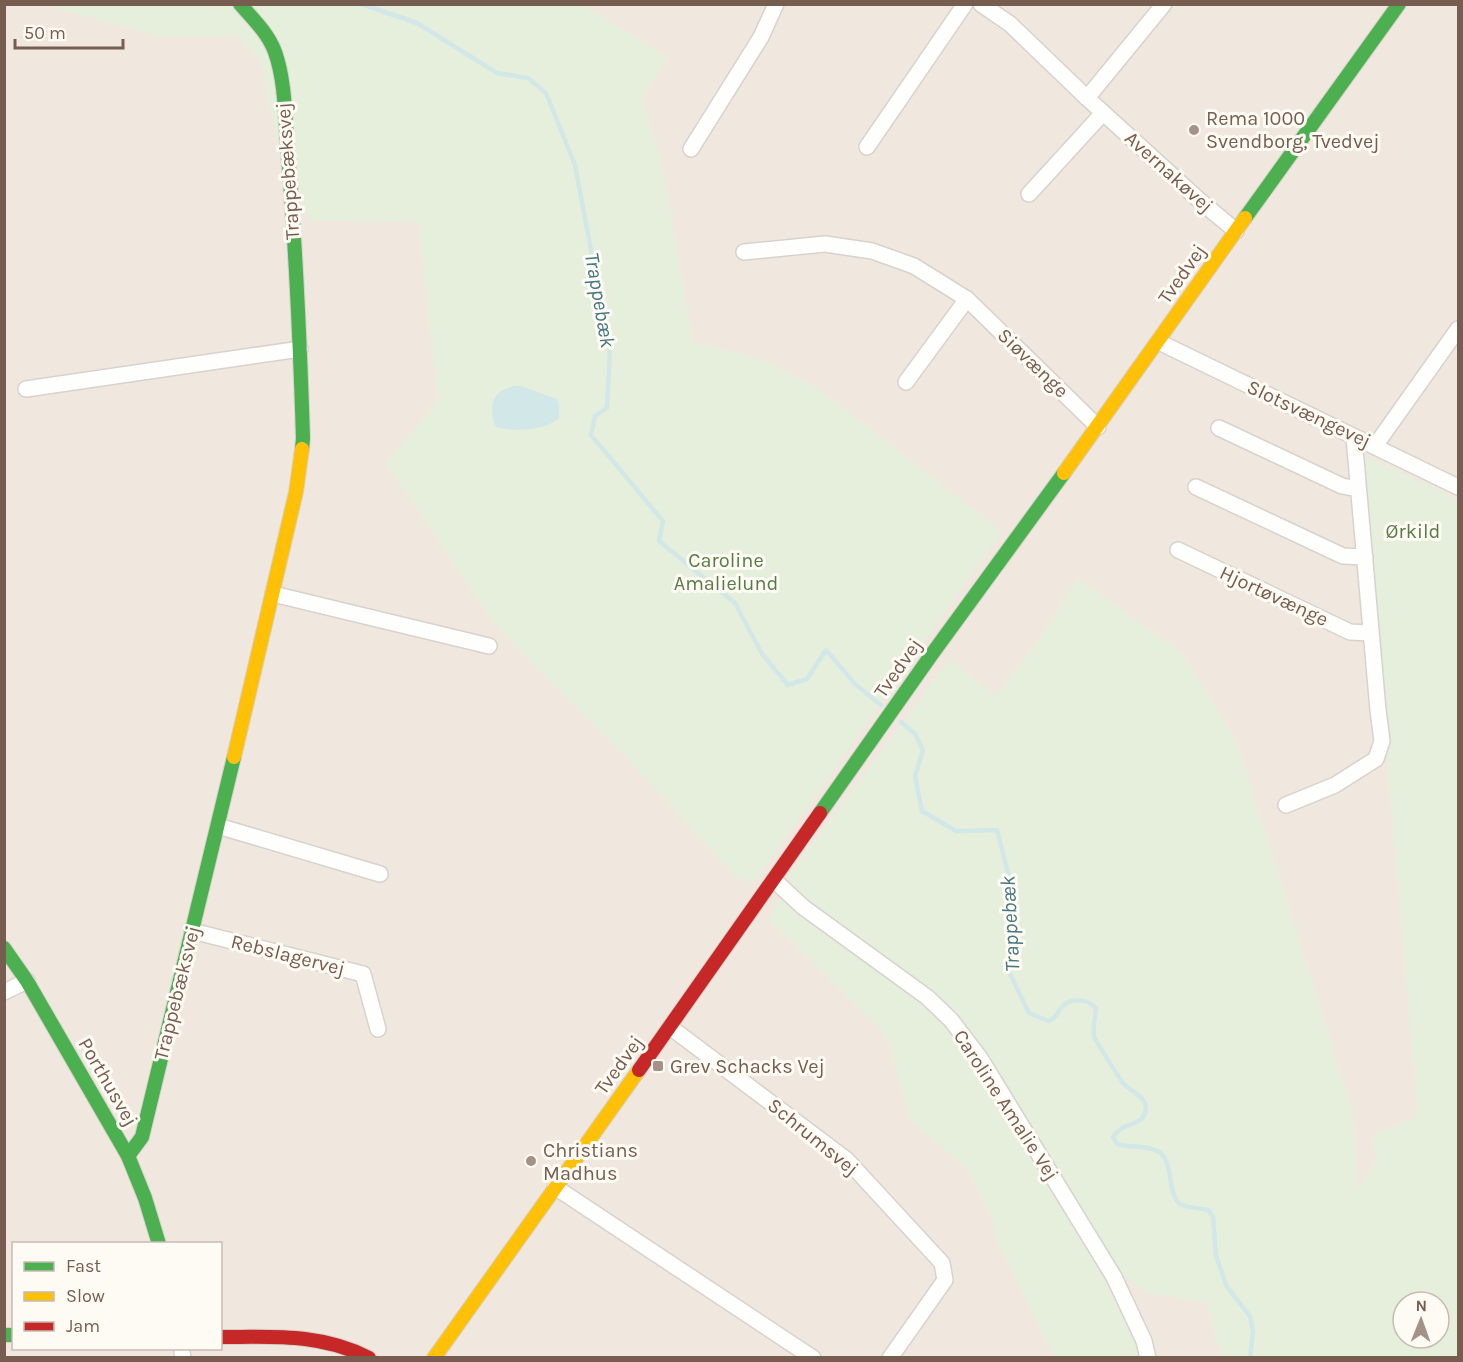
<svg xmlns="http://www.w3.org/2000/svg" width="1463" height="1362" font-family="Karla,sans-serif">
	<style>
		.residential { fill: #f0e8de; fill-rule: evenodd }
		.green { fill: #e6efdc; fill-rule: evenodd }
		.water { fill: #d2e7e8 }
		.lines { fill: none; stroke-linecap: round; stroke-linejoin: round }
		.stream { stroke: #d2e7e8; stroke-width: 4.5 }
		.street-casing { stroke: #d8d2ce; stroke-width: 18 }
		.fast-casing { stroke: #d6d1cb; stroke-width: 16 }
		.slow-casing { stroke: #d6d1cb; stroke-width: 16 }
		.jam-casing { stroke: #d6d1cb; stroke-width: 16 }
		.street { stroke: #fefefd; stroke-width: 15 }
		.fast { stroke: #4caf50; stroke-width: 14 }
		.slow { stroke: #ffc107; stroke-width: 14 }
		.jam { stroke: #c62828; stroke-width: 14 }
		.poi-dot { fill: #a49288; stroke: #fefaf4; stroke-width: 2 }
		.labels { text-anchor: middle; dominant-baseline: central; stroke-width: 6; stroke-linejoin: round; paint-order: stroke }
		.poi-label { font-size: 20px; fill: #775d50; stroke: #fefaf4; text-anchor: start }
		.street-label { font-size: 20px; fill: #775d50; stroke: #fefaf4 }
		.park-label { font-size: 20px; fill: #587c48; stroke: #fefaf4 }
		.water-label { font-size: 21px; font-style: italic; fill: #477882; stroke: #fefaf4 }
	</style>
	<rect width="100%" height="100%" fill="#f8f5f0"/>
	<path class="residential" d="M5,5H1458V1357L5,1358ZM14,1244H220V1348H14ZM1403,1302H1439V1338H1403Z"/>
	<g class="green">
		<polygon points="45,5 585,5 668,58 642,98 662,163 693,342 763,360 819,389 1002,531 754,883 736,878 623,754 526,657 490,618 386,463 438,401 418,222 311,221 283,167 260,60 236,36 158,36"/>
		<path d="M1360,453L1458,500V1357H1221L1206,1302L1147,1293L1118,1272L986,1051L954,1012L809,904L787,878L950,659L996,696L1040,638L1078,578L1182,653L1237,741L1353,1112L1358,1189L1376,1160L1373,1135L1418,1116ZM1403,1302H1439V1338H1403Z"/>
		<polygon points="782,893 924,1000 975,1060 1109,1279 1138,1344 1142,1357 1054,1357 995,1237 994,1224 966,1168 910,1120 889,1044 879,1028 769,920"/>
	</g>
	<path class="water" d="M513,386H521L557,399L559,405V418C544,431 514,432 496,427C490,418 490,400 499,393C502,390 509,388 513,386Z"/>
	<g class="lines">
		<g class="stream">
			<polyline points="361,4 417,23 497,73 528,78 546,93 575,165 610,351 607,408 595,416 591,435 663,521 659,541 735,603 762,654 788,685 807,679 826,650 855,684 881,705"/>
			<path d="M901,722L915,734L923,750L915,776L922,811L956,831L997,830L1008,873L1009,972L1029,1013L1049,1021C1058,1017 1058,1009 1065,1004C1075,998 1088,999 1096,1008C1095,1015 1093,1029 1094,1036C1095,1040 1121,1081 1124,1084C1132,1093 1154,1099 1143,1117C1137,1126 1121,1123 1113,1137L1117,1144C1130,1148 1147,1145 1159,1152C1174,1162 1167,1194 1180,1204C1186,1208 1200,1208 1208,1210L1213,1217L1216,1256L1227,1287L1250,1316L1253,1331L1250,1358"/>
		</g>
		<defs>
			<g id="street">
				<polyline points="981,4 1010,24 1087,98 1199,200 1236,231"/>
				<polyline points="1087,98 1164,4"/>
				<polyline points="867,147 965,4"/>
				<polyline points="691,149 761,37 776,4"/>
				<polyline points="1029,194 1103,113"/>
				<polyline points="744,252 825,244 872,251 914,266 967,299 1098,427"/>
				<polyline points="1159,342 1458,487"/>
				<polyline points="906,382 967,299"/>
				<polyline points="26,389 300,349"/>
				<polyline points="1219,428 1342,486 1358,489"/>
				<polyline points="1375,446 1458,329"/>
				<polyline points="1196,487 1343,556 1365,557"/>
				<polyline points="1178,550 1350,632 1371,633"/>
				<polyline points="273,594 489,646"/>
				<polyline points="1286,805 1335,785 1376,759 1382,741 1378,710 1354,437"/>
				<polyline points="218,826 380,874"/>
				<polyline points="774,880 803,907 927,997 951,1020 980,1058 1114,1277 1144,1341 1148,1358"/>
				<polyline points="192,931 363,974 378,1029"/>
				<polyline points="4,992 27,981"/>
				<polyline points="670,1027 847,1160 942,1263 945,1280 890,1358"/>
				<polyline points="555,1187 813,1358"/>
				<polyline points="182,1352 183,1358"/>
			</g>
			<g id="fast">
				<path d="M240,4C253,19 268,33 275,52C286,83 285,122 288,155C296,249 300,344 303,438L302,449"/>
				<polyline points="1245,218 1399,4"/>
				<polyline points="820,813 932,654 1064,473"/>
				<polyline points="4,948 27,981 128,1156 145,1198 159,1244"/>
				<polyline points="128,1156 142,1137 234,757"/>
				<polyline points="4,1335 14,1335"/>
			</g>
			<g id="slow">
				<polyline points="1064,473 1245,218"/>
				<polyline points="234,757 296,492 302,449"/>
				<polyline points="434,1358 639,1070"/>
			</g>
			<g id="jam">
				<polyline points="639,1070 820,813"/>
				<path d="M220,1337C273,1337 320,1333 369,1358"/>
			</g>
		</defs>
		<use href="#street" class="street-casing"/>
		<use href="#fast" class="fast-casing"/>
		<use href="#slow" class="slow-casing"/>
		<use href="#jam" class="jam-casing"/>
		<use href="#street" class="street"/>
		<use href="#fast" class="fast"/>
		<use href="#slow" class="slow"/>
		<use href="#jam" class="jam"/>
	</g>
	<g class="poi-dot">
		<circle cx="1194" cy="130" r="6"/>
		<rect x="652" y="1060" width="12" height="12" rx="3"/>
		<circle cx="531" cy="1161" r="6"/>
	</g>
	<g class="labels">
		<g class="poi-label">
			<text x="1206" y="118">Rema 1000<tspan x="1206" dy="23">Svendborg, Tvedvej</tspan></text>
			<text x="670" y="1066">Grev Schacks Vej</text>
			<text x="543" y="1150">Christians<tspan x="543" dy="23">Madhus</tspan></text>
		</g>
		<g class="street-label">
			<text transform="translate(288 171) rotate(-94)">Trappebæksvej</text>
			<text transform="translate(1169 172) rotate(42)">Avernakøvej</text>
			<text transform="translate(1182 274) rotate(-55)">Tvedvej</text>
			<text transform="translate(1033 363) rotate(44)">Siøvænge</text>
			<text transform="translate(1309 414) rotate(25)">Slotsvængevej</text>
			<text transform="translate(1274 596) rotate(25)">Hjortøvænge</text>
			<text transform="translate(898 668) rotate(-55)">Tvedvej</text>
			<text transform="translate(288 955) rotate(14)">Rebslagervej</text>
			<text transform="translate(177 993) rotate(-76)">Trappebæksvej</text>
			<text transform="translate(619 1065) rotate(-54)">Tvedvej</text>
			<text transform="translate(108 1082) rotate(60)">Porthusvej</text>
			<text transform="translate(1006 1105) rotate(57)">Caroline Amalie Vej</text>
			<text transform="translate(813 1137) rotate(39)">Schrumsvej</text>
		</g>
		<g class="park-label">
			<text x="1413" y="531">Ørkild</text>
			<text x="726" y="560">Caroline<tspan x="726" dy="23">Amalielund</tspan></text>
		</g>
		<g class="water-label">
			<text transform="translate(600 300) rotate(80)">Trappebæk</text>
			<text transform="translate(1010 924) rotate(-93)">Trappebæk</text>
		</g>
	</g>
	<rect width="1463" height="1362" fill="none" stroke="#775d50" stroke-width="12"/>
	<rect x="12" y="1242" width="210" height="108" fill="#fefaf4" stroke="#c8bbb2" stroke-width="1.5"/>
	<rect x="24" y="1262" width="30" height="9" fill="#4caf50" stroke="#c8bbb2" stroke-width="1.5"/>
	<text x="66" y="1272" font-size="18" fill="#775d50">Fast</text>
	<rect x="24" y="1292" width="30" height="9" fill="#ffc107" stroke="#c8bbb2" stroke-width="1.5"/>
	<text x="66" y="1302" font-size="18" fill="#775d50">Slow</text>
	<rect x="24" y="1322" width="30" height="9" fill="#c62828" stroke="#c8bbb2" stroke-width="1.5"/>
	<text x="66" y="1332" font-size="18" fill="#775d50">Jam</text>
	<g transform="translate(1421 1320) rotate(1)"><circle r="28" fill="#fefaf4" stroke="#c8bbb2" stroke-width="1.5"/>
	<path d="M0-4.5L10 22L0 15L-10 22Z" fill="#a49288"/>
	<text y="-9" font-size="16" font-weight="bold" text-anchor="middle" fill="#775d50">N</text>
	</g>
	<path d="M15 39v9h108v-9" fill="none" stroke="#775d50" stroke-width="3"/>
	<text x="24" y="39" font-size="18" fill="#775d50" stroke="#fefaf4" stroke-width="4.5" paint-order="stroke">50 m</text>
</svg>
